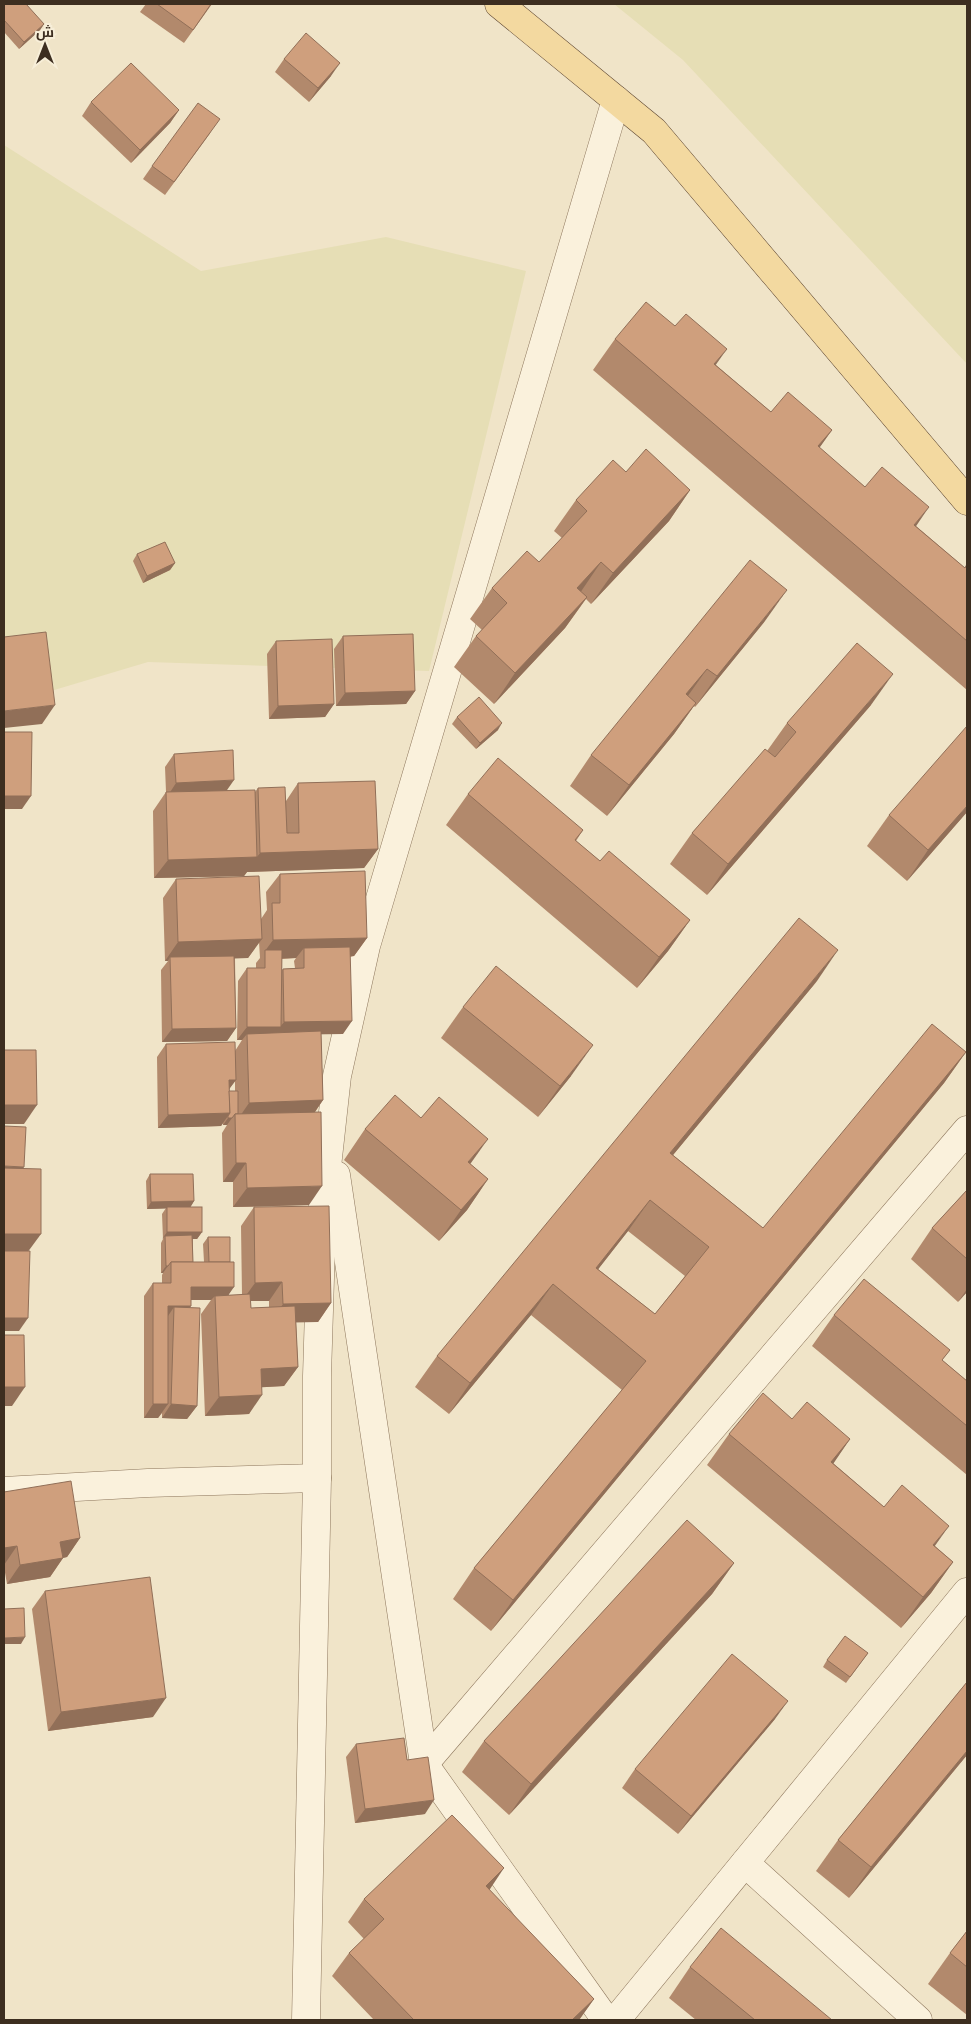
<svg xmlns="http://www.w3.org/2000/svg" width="971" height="2024" font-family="'PT Serif',Cairo,serif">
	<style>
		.farmland { fill: #e6deb5 }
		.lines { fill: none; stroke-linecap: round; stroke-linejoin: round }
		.minor-casing { stroke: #8d765c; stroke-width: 29 }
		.major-casing { stroke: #5b4430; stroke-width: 29 }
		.minor { stroke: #faf1dc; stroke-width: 28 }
		.major { stroke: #f3d9a0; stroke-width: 28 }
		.wall { fill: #b2896c; fill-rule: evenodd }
		.shaded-wall { fill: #916f58 }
		.building { fill: #cf9f7d; stroke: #916f58; fill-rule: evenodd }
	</style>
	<rect width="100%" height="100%" fill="#f0e4c8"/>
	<g class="farmland">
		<polygon points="614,4 967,4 967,364 683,60"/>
		<polygon points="4,145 201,271 386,237 526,271 429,671 148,662 4,705"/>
	</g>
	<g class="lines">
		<defs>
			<g id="minor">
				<polyline points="336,1175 424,1764 606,2020"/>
				<polyline points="4,1491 148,1483 317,1478"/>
				<polyline points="424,1764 967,1130"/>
				<polyline points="745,1863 918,2020"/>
				<polyline points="306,2020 317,1478 317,1376 322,1212 337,1076 366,946 616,100"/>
				<polyline points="616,2020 967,1592"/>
			</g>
			<polyline id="major" points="499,4 654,131 967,501"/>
		</defs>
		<use href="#minor" class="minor-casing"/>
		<use href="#major" class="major-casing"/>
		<use href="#minor" class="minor"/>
		<use href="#major" class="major"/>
	</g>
	<g class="wall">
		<polygon points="146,4 212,4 184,43 140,12"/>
		<polygon points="4,5 44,24 40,30 19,49 4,32"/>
		<polygon points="284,59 331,76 309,102 275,72"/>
		<polygon points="91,102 179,110 170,123 131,163 82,116"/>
		<polygon points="211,132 165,195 143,179 152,166"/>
		<polygon points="615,339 716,365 771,412 832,430 819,448 865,487 916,526 965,568 967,564 967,690 593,370"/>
		<polygon points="626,472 690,490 669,521 591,604 586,599 565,628 494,704 454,667 476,636 482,630 470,619 492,588 539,562 562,538 554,531 576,500"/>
		<polygon points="137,554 175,563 170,570 143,583 133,561"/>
		<polygon points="765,621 695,707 694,706 674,734 607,816 570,786 591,755"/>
		<polygon points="343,636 415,691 406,704 336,706 334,649"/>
		<polygon points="276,641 334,704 325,717 269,719 267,654"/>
		<polygon points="871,705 707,895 670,864 692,833 767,751 787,723"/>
		<polygon points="457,717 498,730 476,749 452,724"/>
		<polygon points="174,754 227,790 255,792 258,788 286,801 298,783 378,849 364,868 247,872 244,876 154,878 153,811 166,792 165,767"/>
		<polygon points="468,794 583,830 576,841 600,861 690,920 668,951 637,988 446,825"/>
		<polygon points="967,812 907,881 867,846 889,815"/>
		<path d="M280,874L367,938L354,956L350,957L343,1034H321L323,1100L315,1112L309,1205L233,1207V1182H223L222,1133L227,1125H223V1123L221,1126L158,1128L157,1057L166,1044L235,1051L242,1040H237L238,981L247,968H256V963L260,958L259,942L248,958H235L236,1028L227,1041L162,1042L161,970L168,961H165L163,898L176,879L261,919L267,910L266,892ZM296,958L294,961L295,968L283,969L282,970V959ZM235,1081V1091H229V1089Z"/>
		<path d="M817,981L673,1155L763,1228L966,1052L944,1083L491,1631L453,1599L474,1568L622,1390L531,1315L449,1414L415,1387L437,1356ZM628,1231L685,1276L655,1314L598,1269Z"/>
		<polygon points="463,1007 571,1076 538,1117 441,1038"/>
		<polygon points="421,1118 470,1164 488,1179 467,1210 439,1241 344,1160 365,1129"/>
		<path d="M150,1174L194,1201L190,1207L202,1232L197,1239H193V1262H204L203,1244L208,1237L229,1295H242L241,1226L254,1207L331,1303L318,1322H296L298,1367L284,1386L262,1387L249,1414L205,1416L201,1314L211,1300H191L190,1308L197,1406L187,1419L162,1418V1413L158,1418H144V1296L153,1283H162V1275L163,1273H161V1243L163,1239L162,1214L166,1208L147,1209L146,1181ZM250,1301H269V1307L251,1308Z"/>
		<polygon points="967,1190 967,1292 958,1302 911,1259 932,1228"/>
		<polygon points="834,1315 950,1350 942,1360 967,1381 967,1475 812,1346"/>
		<polygon points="792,1419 850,1439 833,1463 884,1507 935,1546 953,1562 931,1593 901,1628 707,1465 729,1434"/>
		<polygon points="4,1492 80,1538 67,1557 63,1558 50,1577 7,1584 4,1567"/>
		<polygon points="734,1563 712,1594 509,1815 462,1772 484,1741"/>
		<polygon points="45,1591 153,1717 48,1731 32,1609"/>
		<polygon points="868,1653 846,1683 823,1667 827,1660"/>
		<polygon points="967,1682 967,1755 849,1898 816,1871 838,1840"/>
		<polygon points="775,1719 678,1834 622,1788 635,1769"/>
		<polygon points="356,1744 407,1760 425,1814 355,1823 346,1757"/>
		<polygon points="489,1890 594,1999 579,2020 374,2020 332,1976 349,1953 364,1939 348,1922 364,1899"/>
		<polygon points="967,1931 967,2015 928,1984 950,1953"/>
		<polygon points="690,1967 832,2020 696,2020 669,1998"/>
	</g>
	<g class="shaded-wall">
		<polygon points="44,24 40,30 19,49 24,42"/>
		<polygon points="340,63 331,76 309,102 318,88"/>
		<polygon points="179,110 170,123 131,163 140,150"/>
		<polygon points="727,349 705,380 714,364"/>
		<polygon points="832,430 810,461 818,446"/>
		<polygon points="690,490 669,521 591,604 613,573"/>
		<polygon points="929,507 908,538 914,525"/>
		<polygon points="601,562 580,593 577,588"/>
		<polygon points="175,563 170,570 143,583 147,576"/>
		<polygon points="787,590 765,621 695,707 717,676"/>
		<polygon points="587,597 565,628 494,704 515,673"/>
		<polygon points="707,669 685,700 686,694"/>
		<polygon points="893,674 871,705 707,895 728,864"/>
		<polygon points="415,691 406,704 336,706 345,693"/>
		<polygon points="696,703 674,734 607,816 629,785"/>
		<polygon points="334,704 325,717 269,719 278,706"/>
		<polygon points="55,705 42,724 4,728 4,711"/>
		<polygon points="502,723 498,730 476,749 480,743"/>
		<polygon points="234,780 225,793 167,797 176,783"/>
		<polygon points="4,796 31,796 22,809 4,809"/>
		<polygon points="967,806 967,812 907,881 928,850"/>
		<polygon points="378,849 364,868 247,872 244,876 154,878 168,860 257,857 260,853"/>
		<polygon points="690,920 668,951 637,988 659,957"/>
		<polygon points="367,938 354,956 304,958 304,948 296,958 265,959 265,951 273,940"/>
		<polygon points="262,939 248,958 170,961 170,957 168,961 165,961 178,942"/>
		<polygon points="838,950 817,981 649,1184 670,1153"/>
		<polygon points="352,1021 343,1034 275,1035 247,1034 242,1040 237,1040 247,1027 280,1027 284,1022"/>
		<polygon points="236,1028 227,1041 162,1042 172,1029"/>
		<polygon points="593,1045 571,1076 538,1117 560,1086"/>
		<polygon points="966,1052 944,1083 491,1631 513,1600"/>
		<polygon points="229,1080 236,1080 227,1092"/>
		<polygon points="323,1100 310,1119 236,1122 249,1103"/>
		<polygon points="4,1105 37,1105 24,1124 4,1124"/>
		<polygon points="230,1113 221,1126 158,1128 168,1115"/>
		<polygon points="228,1118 232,1118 227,1125 223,1125"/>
		<polygon points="488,1139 466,1170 468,1162"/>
		<polygon points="236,1163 246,1163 233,1182 223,1182"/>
		<polygon points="4,1166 24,1167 15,1180 4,1180"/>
		<polygon points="488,1179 467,1210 439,1241 461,1210"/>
		<polygon points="322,1186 309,1205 233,1207 247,1188"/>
		<polygon points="650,1200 628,1231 575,1299 596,1268"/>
		<polygon points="194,1201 190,1208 147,1209 151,1202"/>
		<polygon points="167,1232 202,1232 197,1239 165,1239 165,1236 162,1239"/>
		<polygon points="4,1234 41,1234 27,1253 4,1253"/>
		<polygon points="166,1266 168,1266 163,1273 161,1273"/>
		<polygon points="282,1282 269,1301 242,1301 255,1283"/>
		<polygon points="553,1284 531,1315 449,1414 470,1383"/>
		<polygon points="191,1287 234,1287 225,1300 215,1296 211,1300 182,1300"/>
		<polygon points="967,1289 967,1292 958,1302"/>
		<polygon points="331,1303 318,1322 270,1323 283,1304"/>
		<polygon points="168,1306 191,1306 182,1319 174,1307 166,1319"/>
		<polygon points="4,1318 28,1318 19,1331 4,1331"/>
		<polygon points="298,1367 284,1386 248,1388 261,1369"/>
		<polygon points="4,1387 25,1387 12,1406 4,1406"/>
		<polygon points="262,1395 249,1414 205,1416 219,1397"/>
		<polygon points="153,1404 168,1404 158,1418 144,1418"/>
		<polygon points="171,1404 197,1406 187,1419 162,1418"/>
		<polygon points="850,1439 829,1470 831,1462"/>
		<polygon points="949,1526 927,1557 933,1545"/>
		<polygon points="80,1538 67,1557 47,1561 60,1542"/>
		<polygon points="17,1546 4,1565 4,1548"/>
		<polygon points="63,1558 50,1577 7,1584 20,1565"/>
		<polygon points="953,1562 931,1593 901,1628 923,1597"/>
		<polygon points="734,1563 712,1594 509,1815 531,1784"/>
		<polygon points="25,1637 21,1644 4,1644 4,1638"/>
		<polygon points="166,1698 153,1717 48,1731 61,1712"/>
		<polygon points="788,1701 775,1719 678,1834 691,1816"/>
		<polygon points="967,1751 967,1755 849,1898 871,1867"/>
		<polygon points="434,1800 425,1814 355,1823 365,1809"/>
		<polygon points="504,1868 488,1892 486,1886"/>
		<polygon points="594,1999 579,2020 572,2020"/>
	</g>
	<g class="building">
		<polygon points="5,4 26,4 44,24 24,42 4,20 4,5"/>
		<polygon points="157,4 211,4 193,30"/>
		<polygon points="306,33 340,63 318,88 284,59"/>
		<polygon points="131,63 179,110 140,150 91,102"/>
		<polygon points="198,103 220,119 174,182 152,166"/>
		<polygon points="646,302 675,326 686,314 727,349 714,364 771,412 788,392 832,430 818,446 865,487 882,467 929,507 914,525 965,568 967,564 967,641 615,339"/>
		<polygon points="646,449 690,490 613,573 601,562 577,588 587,597 515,673 476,636 507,603 492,588 527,551 539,562 587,511 576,500 613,460 626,472"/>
		<polygon points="165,542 175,563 147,576 137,554"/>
		<polygon points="750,560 787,590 717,676 707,669 686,694 696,703 629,785 591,755"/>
		<polygon points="46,632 55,705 4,711 4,637"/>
		<polygon points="413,634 415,691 345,693 343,636"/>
		<polygon points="332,639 334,704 278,706 276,641"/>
		<polygon points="857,643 893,674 728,864 692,833 765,749 775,757 796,732 787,723"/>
		<polygon points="479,697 502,723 480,743 457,717"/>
		<polygon points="967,726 967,806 928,850 889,815"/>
		<polygon points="4,732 32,732 31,796 4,796"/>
		<polygon points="233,750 234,780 176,783 174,754"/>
		<polygon points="498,758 583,830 575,840 600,861 609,851 690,920 659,957 468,794"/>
		<polygon points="375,781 378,849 260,853 258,788 285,787 287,833 299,833 298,783"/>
		<polygon points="255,790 257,857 168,860 166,792"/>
		<polygon points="365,871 367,938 273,940 272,903 280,903 280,874"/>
		<polygon points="259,876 262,939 178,942 176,879"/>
		<path d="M799,918L838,950L670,1153L763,1228L932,1024L966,1052L513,1600L474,1568L646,1361L553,1284L470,1383L437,1356ZM650,1200L709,1247L655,1314L596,1268Z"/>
		<polygon points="350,947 352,1021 284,1022 283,969 304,968 304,948"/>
		<polygon points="265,950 282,950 281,1027 247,1027 247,968 265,968"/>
		<polygon points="234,956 236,1028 172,1029 170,957"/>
		<polygon points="496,966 593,1045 560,1086 463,1007"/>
		<polygon points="321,1031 323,1100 249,1103 247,1034"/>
		<polygon points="235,1042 236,1080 229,1080 230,1113 168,1115 166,1044"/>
		<polygon points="4,1050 36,1050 37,1105 4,1105"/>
		<polygon points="229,1091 238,1091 238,1114 235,1114 232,1118 228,1118 228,1116 230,1113"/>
		<polygon points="395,1095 421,1118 439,1097 488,1139 468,1162 488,1179 461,1210 365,1129"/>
		<polygon points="321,1112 322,1186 247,1188 246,1163 236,1163 235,1114"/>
		<polygon points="4,1126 26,1127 24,1167 4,1166"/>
		<polygon points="4,1168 41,1169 41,1234 4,1234"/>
		<polygon points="150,1174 193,1174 194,1201 151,1202"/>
		<polygon points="967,1190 967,1259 932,1228"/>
		<polygon points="329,1206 331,1303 283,1304 282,1282 255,1283 254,1207"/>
		<rect x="167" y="1207" width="35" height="25"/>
		<polygon points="192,1235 193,1262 171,1262 168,1266 166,1266 165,1236"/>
		<polygon points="208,1237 230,1237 230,1262 209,1262"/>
		<polygon points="4,1251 30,1251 28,1318 4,1318"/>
		<polygon points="171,1262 234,1262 234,1287 191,1287 191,1306 168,1306 168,1404 153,1404 153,1283 171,1283"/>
		<polygon points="864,1279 950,1350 942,1360 967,1381 967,1426 834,1315"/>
		<polygon points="250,1294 251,1308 295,1306 298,1367 261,1369 262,1395 219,1397 215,1296"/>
		<polygon points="174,1307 200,1308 197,1406 171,1404"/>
		<polygon points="4,1335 24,1335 25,1387 4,1387"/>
		<polygon points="763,1393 792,1419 807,1402 850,1439 831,1462 884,1507 902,1485 949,1526 933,1545 953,1562 923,1597 729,1434"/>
		<polygon points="71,1481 80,1538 60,1542 63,1558 20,1565 17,1546 4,1548 4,1492"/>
		<polygon points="687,1520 734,1563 531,1784 484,1741"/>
		<polygon points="150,1577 166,1698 61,1712 45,1591"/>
		<polygon points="24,1608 25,1637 4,1638 4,1609"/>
		<polygon points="845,1636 868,1653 850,1677 827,1660"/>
		<polygon points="732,1654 788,1701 691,1816 635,1769"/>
		<polygon points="967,1682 967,1751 871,1867 838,1840"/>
		<polygon points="404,1738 407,1760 428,1757 434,1800 365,1809 356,1744"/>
		<polygon points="452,1815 504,1868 486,1886 594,1999 572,2020 414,2020 349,1953 384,1919 364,1899"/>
		<polygon points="721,1928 832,2020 755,2020 690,1967"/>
		<polygon points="967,1931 967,1967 950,1953"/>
	</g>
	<rect width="971" height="2024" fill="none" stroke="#3d2e20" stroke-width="10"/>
	<g transform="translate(45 45)" stroke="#f7eed8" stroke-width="4" paint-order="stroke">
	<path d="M0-4L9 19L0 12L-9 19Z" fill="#3d2e20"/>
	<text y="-8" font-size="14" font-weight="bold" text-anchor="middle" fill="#3d2e20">ش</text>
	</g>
</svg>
